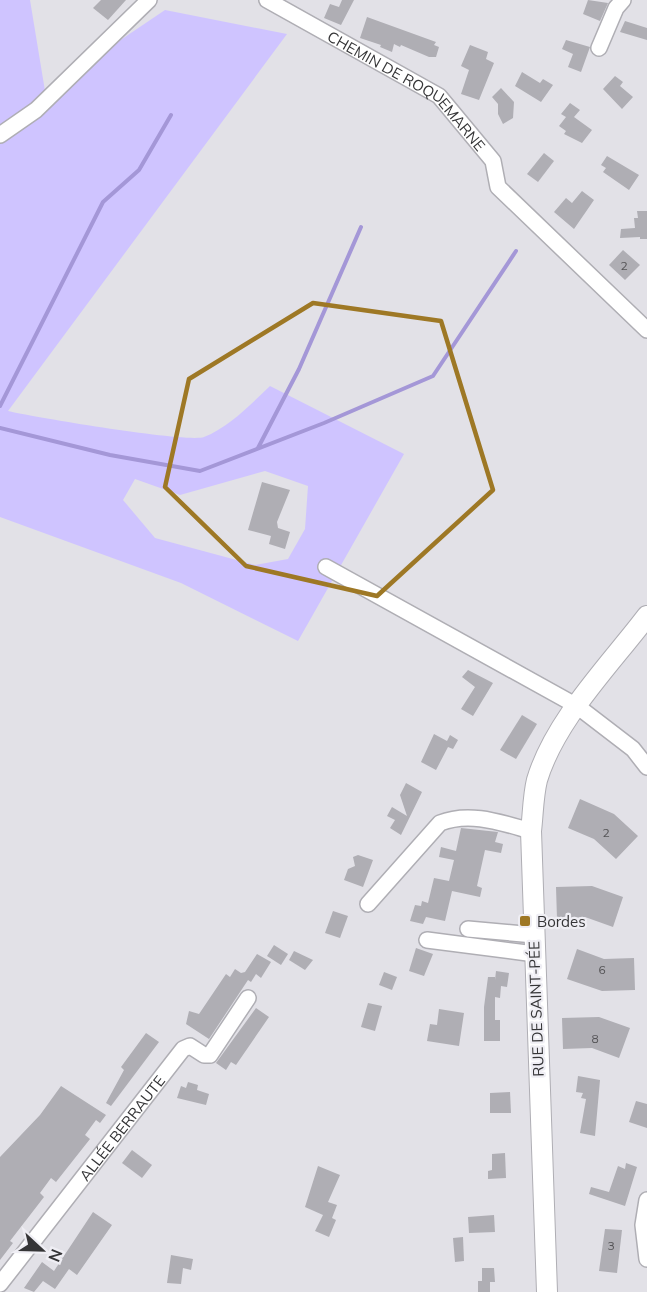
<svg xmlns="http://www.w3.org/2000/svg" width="647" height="1292" font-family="Mulish,sans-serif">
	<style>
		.green { fill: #cfc4ff; fill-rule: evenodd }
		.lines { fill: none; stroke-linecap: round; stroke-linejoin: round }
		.stream { stroke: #a497d7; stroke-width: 4 }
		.building { fill: #afaeb4 }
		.minor-casing { stroke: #afaeb4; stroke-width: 18 }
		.major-casing { stroke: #afaeb4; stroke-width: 22 }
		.minor { stroke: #fff; stroke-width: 15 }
		.major { stroke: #fff; stroke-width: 20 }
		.marked { fill: none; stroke: #9e7825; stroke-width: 4.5; stroke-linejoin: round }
		.poi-dot { fill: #9e7825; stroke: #efeef4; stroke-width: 2 }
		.labels { text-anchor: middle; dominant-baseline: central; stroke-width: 4.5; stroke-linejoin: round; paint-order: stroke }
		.number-label { font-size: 12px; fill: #545356 }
		.street-label { font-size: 15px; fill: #353537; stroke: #efeef4 }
		.poi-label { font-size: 15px; fill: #353537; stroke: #efeef4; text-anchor: start }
	</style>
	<rect width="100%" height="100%" fill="#e2e1e7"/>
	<path class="green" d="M0,0H30L45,91L165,10L287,34L8,411C33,417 187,443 204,437C229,427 251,404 270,386L404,454L298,641L181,583L0,517ZM265,471L308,486L305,529L288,559L255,565L155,538L123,500L135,479L180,495Z"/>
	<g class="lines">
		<g class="stream">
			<polyline points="0,406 103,202 139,170 171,115"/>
			<polyline points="0,428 110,455 200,471 324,423 433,376 516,251"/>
			<polyline points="258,448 299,369 361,227"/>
		</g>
	</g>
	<g class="building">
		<polygon points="101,0 126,0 108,20 93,8"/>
		<polygon points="342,0 354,0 341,25 324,18 330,4 339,7"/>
		<polygon points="588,0 608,3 600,21 583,14"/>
		<polygon points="367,17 436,42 434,45 439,47 436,57 429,57 401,45 400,47 394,44 392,52 380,47 381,45 360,38"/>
		<polygon points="625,21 647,28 647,40 620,32"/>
		<polygon points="566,40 590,47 581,72 568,67 573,54 562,49"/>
		<polygon points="470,45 488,52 486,59 494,63 479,100 461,94 469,70 461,66"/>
		<polygon points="522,72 540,83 543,79 553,85 541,102 515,86"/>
		<polygon points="615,76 623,82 620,86 633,97 622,109 603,89"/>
		<polygon points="501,88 514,102 513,118 503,124 498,114 498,104 492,97"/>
		<polygon points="570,103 580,110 574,117 592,130 582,143 564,134 566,131 559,126 566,117 561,114"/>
		<polygon points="544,153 554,161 538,182 527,174"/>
		<polygon points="607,156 639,175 629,190 603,172 606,168 601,165"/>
		<polygon points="582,191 594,200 574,229 554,212 566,198 572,203"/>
		<polygon points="637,211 647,211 647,239 640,239 640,237 620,238 621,229 635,228 634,218 638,218"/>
		<polygon points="623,250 640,265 625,280 609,265"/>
		<polygon points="262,482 290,490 277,522 278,528 290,532 285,549 269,544 271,536 248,530"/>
		<polygon points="468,670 493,683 473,716 461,709 475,687 462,677"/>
		<polygon points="522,715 537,724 516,759 500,750"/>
		<polygon points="434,734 447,741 450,735 458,740 453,749 448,747 436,770 421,762"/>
		<polygon points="406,783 422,792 401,835 390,828 395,820 387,816 392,807 407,816 400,795"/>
		<polygon points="580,799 614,814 638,836 616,859 594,839 568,828"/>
		<polygon points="461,828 498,832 495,842 503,844 501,853 485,850 477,886 482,888 480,897 452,891 445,921 426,917 423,924 410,921 415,905 421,906 422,901 428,903 434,878 449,881 454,860 439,857 441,847 456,851"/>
		<polygon points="358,855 373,860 363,887 344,880 348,869 355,866 353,857"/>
		<polygon points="592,886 623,897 613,927 585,917 557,919 556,887"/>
		<polygon points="333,911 348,916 340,938 325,933"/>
		<polygon points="274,945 288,954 281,965 267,956"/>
		<polygon points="416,948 433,954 424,976 409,971"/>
		<polygon points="577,949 604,959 634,958 635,990 602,991 567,979"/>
		<polygon points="294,951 313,960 305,970 289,960"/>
		<polygon points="257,954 271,962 261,978 256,974 251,982 248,980 209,1039 186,1024 189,1011 199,1014 226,974 230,977 235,969 241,973 245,972"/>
		<polygon points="496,971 509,973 507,987 501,986 500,998 495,997 495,1020 500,1020 500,1041 484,1041 484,1007 488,977 495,977 495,980"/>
		<polygon points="384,972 397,977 392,990 379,985"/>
		<polygon points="368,1003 382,1006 375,1031 361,1027"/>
		<polygon points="256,1008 269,1017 236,1065 231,1062 226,1070 216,1063"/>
		<polygon points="439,1009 464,1013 459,1046 427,1041 430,1024 437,1025"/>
		<polygon points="599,1017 630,1028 619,1058 592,1048 563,1049 562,1018"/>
		<polygon points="146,1033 159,1042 111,1106 106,1103 124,1070 121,1067"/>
		<polygon points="578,1076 600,1080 595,1136 580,1133 586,1099 581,1098 583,1093 576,1092"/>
		<polygon points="188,1082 198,1085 197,1090 209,1094 206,1105 177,1098 181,1086 186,1088"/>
		<polygon points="61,1086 106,1115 100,1123 96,1120 85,1135 90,1139 56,1182 51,1178 40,1193 44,1197 10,1241 13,1243 0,1260 0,1157 40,1115"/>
		<polygon points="510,1092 511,1113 490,1113 490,1093"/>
		<polygon points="636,1101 647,1104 647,1128 629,1122"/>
		<polygon points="132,1150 152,1165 142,1178 122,1163"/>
		<polygon points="505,1153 506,1178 488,1179 488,1171 492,1170 492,1154"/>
		<polygon points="626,1163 637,1167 625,1206 589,1194 591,1187 609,1192 618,1166 625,1169"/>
		<polygon points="318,1166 340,1175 328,1202 337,1205 332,1218 336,1220 329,1237 315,1231 323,1215 305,1207"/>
		<polygon points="93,1212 112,1225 77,1275 69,1269 55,1289 43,1281 34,1292 24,1288 42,1262 54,1271"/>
		<polygon points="494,1215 495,1232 469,1233 468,1217"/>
		<polygon points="605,1229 622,1230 617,1273 599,1271"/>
		<polygon points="463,1237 464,1261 455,1262 453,1238"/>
		<polygon points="171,1255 193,1259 191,1270 183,1268 181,1284 167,1283"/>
		<polygon points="482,1268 494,1268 495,1282 490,1282 490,1292 478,1292 478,1281 482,1281"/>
	</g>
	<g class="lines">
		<defs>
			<g id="minor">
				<path id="s1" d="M267,0L439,96L493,161L498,187L647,330"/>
				<polyline points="599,48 616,8 623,0"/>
				<polyline points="0,135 36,110 149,0"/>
				<polyline points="326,567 577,706 633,749 647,767"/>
				<path d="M368,904L440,823C470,811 502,823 531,831"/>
				<polyline points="468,929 534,935"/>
				<polyline points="427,940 535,954"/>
				<polyline points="647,1200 643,1225 647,1259"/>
				<path id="s2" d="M0,1284L183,1049L190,1046L204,1055H210L248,998"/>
			</g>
			<path id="major" d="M547,1292L531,831C533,815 533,796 537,780C555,720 609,666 647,616"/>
		</defs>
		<use href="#minor" class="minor-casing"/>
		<use href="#major" class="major-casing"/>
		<use href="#minor" class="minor"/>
		<use href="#major" class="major"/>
	</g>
	<path class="marked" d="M313,303L441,321L493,490L377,596L246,566L165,487L189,379Z"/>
	<rect class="poi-dot" x="519" y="915" width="12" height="12" rx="3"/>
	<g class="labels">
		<g class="number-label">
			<text x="624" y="265">2</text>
			<text x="606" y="832">2</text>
			<text x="602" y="969">6</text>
			<text x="595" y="1038">8</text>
			<text x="611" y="1245">3</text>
		</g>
		<g class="street-label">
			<text stroke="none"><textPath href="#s1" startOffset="168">CHEMIN DE ROQUEMARNE</textPath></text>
			<text transform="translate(536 1009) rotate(-92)">RUE DE SAINT-PÉE</text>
			<text stroke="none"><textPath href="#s2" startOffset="198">ALLÉE BERRAUTE</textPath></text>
		</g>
		<g class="poi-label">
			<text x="537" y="921">Bordes</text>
		</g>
	</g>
	<g transform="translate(42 1250) rotate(112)" stroke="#efeef4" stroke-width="4.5" paint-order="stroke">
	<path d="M0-4.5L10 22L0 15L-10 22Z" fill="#353537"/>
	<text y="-9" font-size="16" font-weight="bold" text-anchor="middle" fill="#353537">N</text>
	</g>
</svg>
